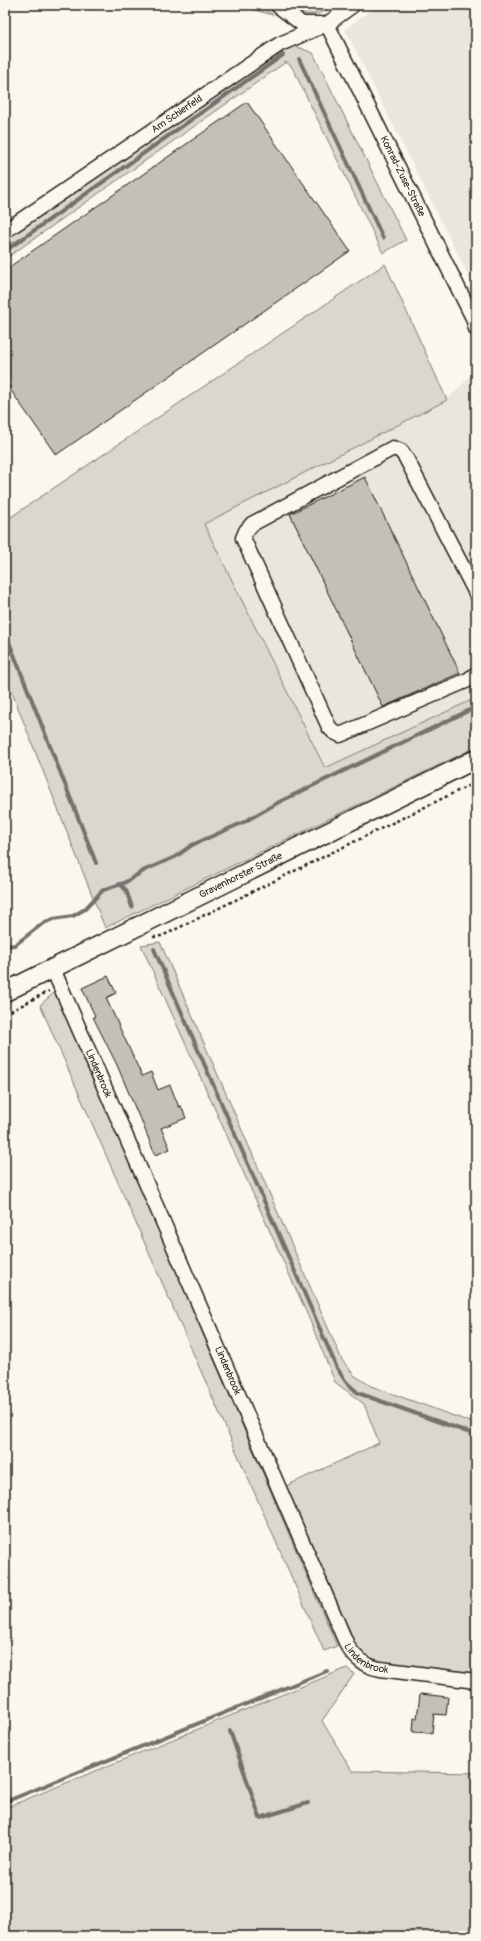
<svg xmlns="http://www.w3.org/2000/svg" width="481" height="1941" font-family="Pangolin,sans-serif">
	<style>
		.built { fill: #eae6dc }
		.green { fill: #dad7ce; stroke: #7b7a75 }
		.lines { fill: none; stroke-linecap: round; stroke-linejoin: round }
		.stream { stroke: #74726e; stroke-width: 4 }
		.building { fill: #c3c0b8; stroke: #1c1c1c }
		.minor-casing { stroke: #1c1c1c; stroke-width: 17 }
		.major-casing { stroke: #1c1c1c; stroke-width: 21 }
		.path { stroke: #1c1c1c; stroke-width: 2.5; stroke-dasharray: 3 3; stroke-linecap: butt }
		.minor { stroke: #fbf7ec; stroke-width: 14 }
		.major { stroke: #fbf7ec; stroke-width: 18 }
		.labels { text-anchor: middle; dominant-baseline: central; stroke-width: 4; stroke-linejoin: round; paint-order: stroke }
		.street-label { font-size: 10px; fill: #1c1c1c; stroke: #fbf7ec }
	</style>
	<rect width="100%" height="100%" fill="#fbf7ec"/>
	<filter id="ink" filterUnits="userSpaceOnUse"><feTurbulence type="fractalNoise" baseFrequency=".025" numOctaves="2"/><feDisplacementMap in="SourceGraphic" scale="8" xChannelSelector="R" yChannelSelector="G"/><feConvolveMatrix kernelMatrix="1 2 1 2 8 2 1 2 1" color-interpolation-filters="sRGB"/></filter>
	<g filter="url(#ink)">
		<g class="built">
			<polygon points="378,5 476,5 476,291 345,29"/>
			<polygon points="476,370 476,698 326,768 204,523 447,400"/>
		</g>
		<g class="green">
			<polygon points="239,5 259,5 273,15 240,6"/>
			<path d="M310,5H336C323,13 314,17 298,13Z"/>
			<polygon points="290,44 313,53 406,240 383,253 292,67 286,62 5,259 5,239 279,49"/>
			<polygon points="385,264 447,400 204,524 325,768 476,698 476,747 105,928 5,675 5,521"/>
			<path d="M160,942L342,1360L354,1375L371,1386L476,1424V1675C446,1672 390,1673 366,1657C358,1652 353,1644 348,1636L286,1486L379,1443L364,1404L335,1382L308,1316L141,945Z"/>
			<polygon points="56,991 337,1646 324,1651 40,1005"/>
			<polygon points="347,1668 354,1674 322,1721 352,1771 476,1773 476,1936 5,1936 5,1808"/>
		</g>
		<g class="lines">
			<g class="stream">
				<polyline points="299,59 383,238"/>
				<polyline points="5,251 283,55"/>
				<polyline points="5,632 96,863"/>
				<polyline points="120,884 126,890 132,907"/>
				<polyline points="5,946 15,945 42,924 53,919 73,916 85,909 103,890 124,883 145,870 175,857 192,845 244,822 279,802 476,707"/>
				<polyline points="154,949 337,1368 346,1382 358,1393 476,1435"/>
				<polyline points="230,1731 260,1818 308,1803"/>
				<polyline points="5,1802 327,1671"/>
			</g>
		</g>
		<g class="building">
			<polygon points="247,102 350,251 56,455 5,382 5,270"/>
			<polygon points="365,477 460,673 383,707 290,514"/>
			<polygon points="108,976 116,993 106,998 142,1076 151,1072 158,1090 170,1085 179,1107 181,1106 186,1118 161,1128 170,1149 155,1155 140,1117 139,1117 117,1065 93,1017 95,1016 82,988"/>
			<polygon points="420,1694 448,1697 446,1715 434,1714 432,1733 413,1732 414,1718 417,1718"/>
		</g>
		<g class="lines">
			<defs>
				<g id="minor">
					<polyline points="277,5 302,24 320,24"/>
					<path id="s1" d="M327,24L473,318L476,329"/>
					<path id="s2" d="M5,231L280,44L327,24L353,5"/>
					<polyline points="476,593 406,458 401,451 393,448 252,524 246,531 243,538 329,727 334,732 340,735 468,680 476,674"/>
					<path id="s3" d="M53,969L348,1647C357,1660 365,1666 380,1669L476,1681"/>
				</g>
				<g id="major">
					<path id="s4" d="M5,992L476,759"/>
				</g>
			</defs>
			<use href="#minor" class="minor-casing"/>
			<use href="#major" class="major-casing"/>
			<g class="path">
				<polyline points="153,937 162,936 476,782"/>
				<polyline points="5,1014 49,991"/>
			</g>
			<use href="#minor" class="minor"/>
			<use href="#major" class="major"/>
		</g>
	</g>
	<g class="labels">
		<g class="street-label">
			<text stroke="none"><textPath href="#s2" startOffset="208">Am Schierfeld</textPath></text>
			<text stroke="none"><textPath href="#s1" startOffset="170">Konrad-Zuse-Straße</textPath></text>
			<text stroke="none"><textPath href="#s4" startOffset="263">Gravenhorster Straße</textPath></text>
			<text stroke="none"><textPath href="#s3" startOffset="114">Lindenbrook</textPath></text>
			<text stroke="none"><textPath href="#s3" startOffset="438">Lindenbrook</textPath></text>
			<text stroke="none"><textPath href="#s3" startOffset="762">Lindenbrook</textPath></text>
		</g>
	</g>
	<rect width="481" height="1941" fill="none" stroke="#fbf7ec" stroke-width="20"/>
	<rect x="10" y="10" width="461" height="1921" fill="none" stroke="#1c1c1c" stroke-width="1.5" filter="url(#ink)"/>
</svg>
